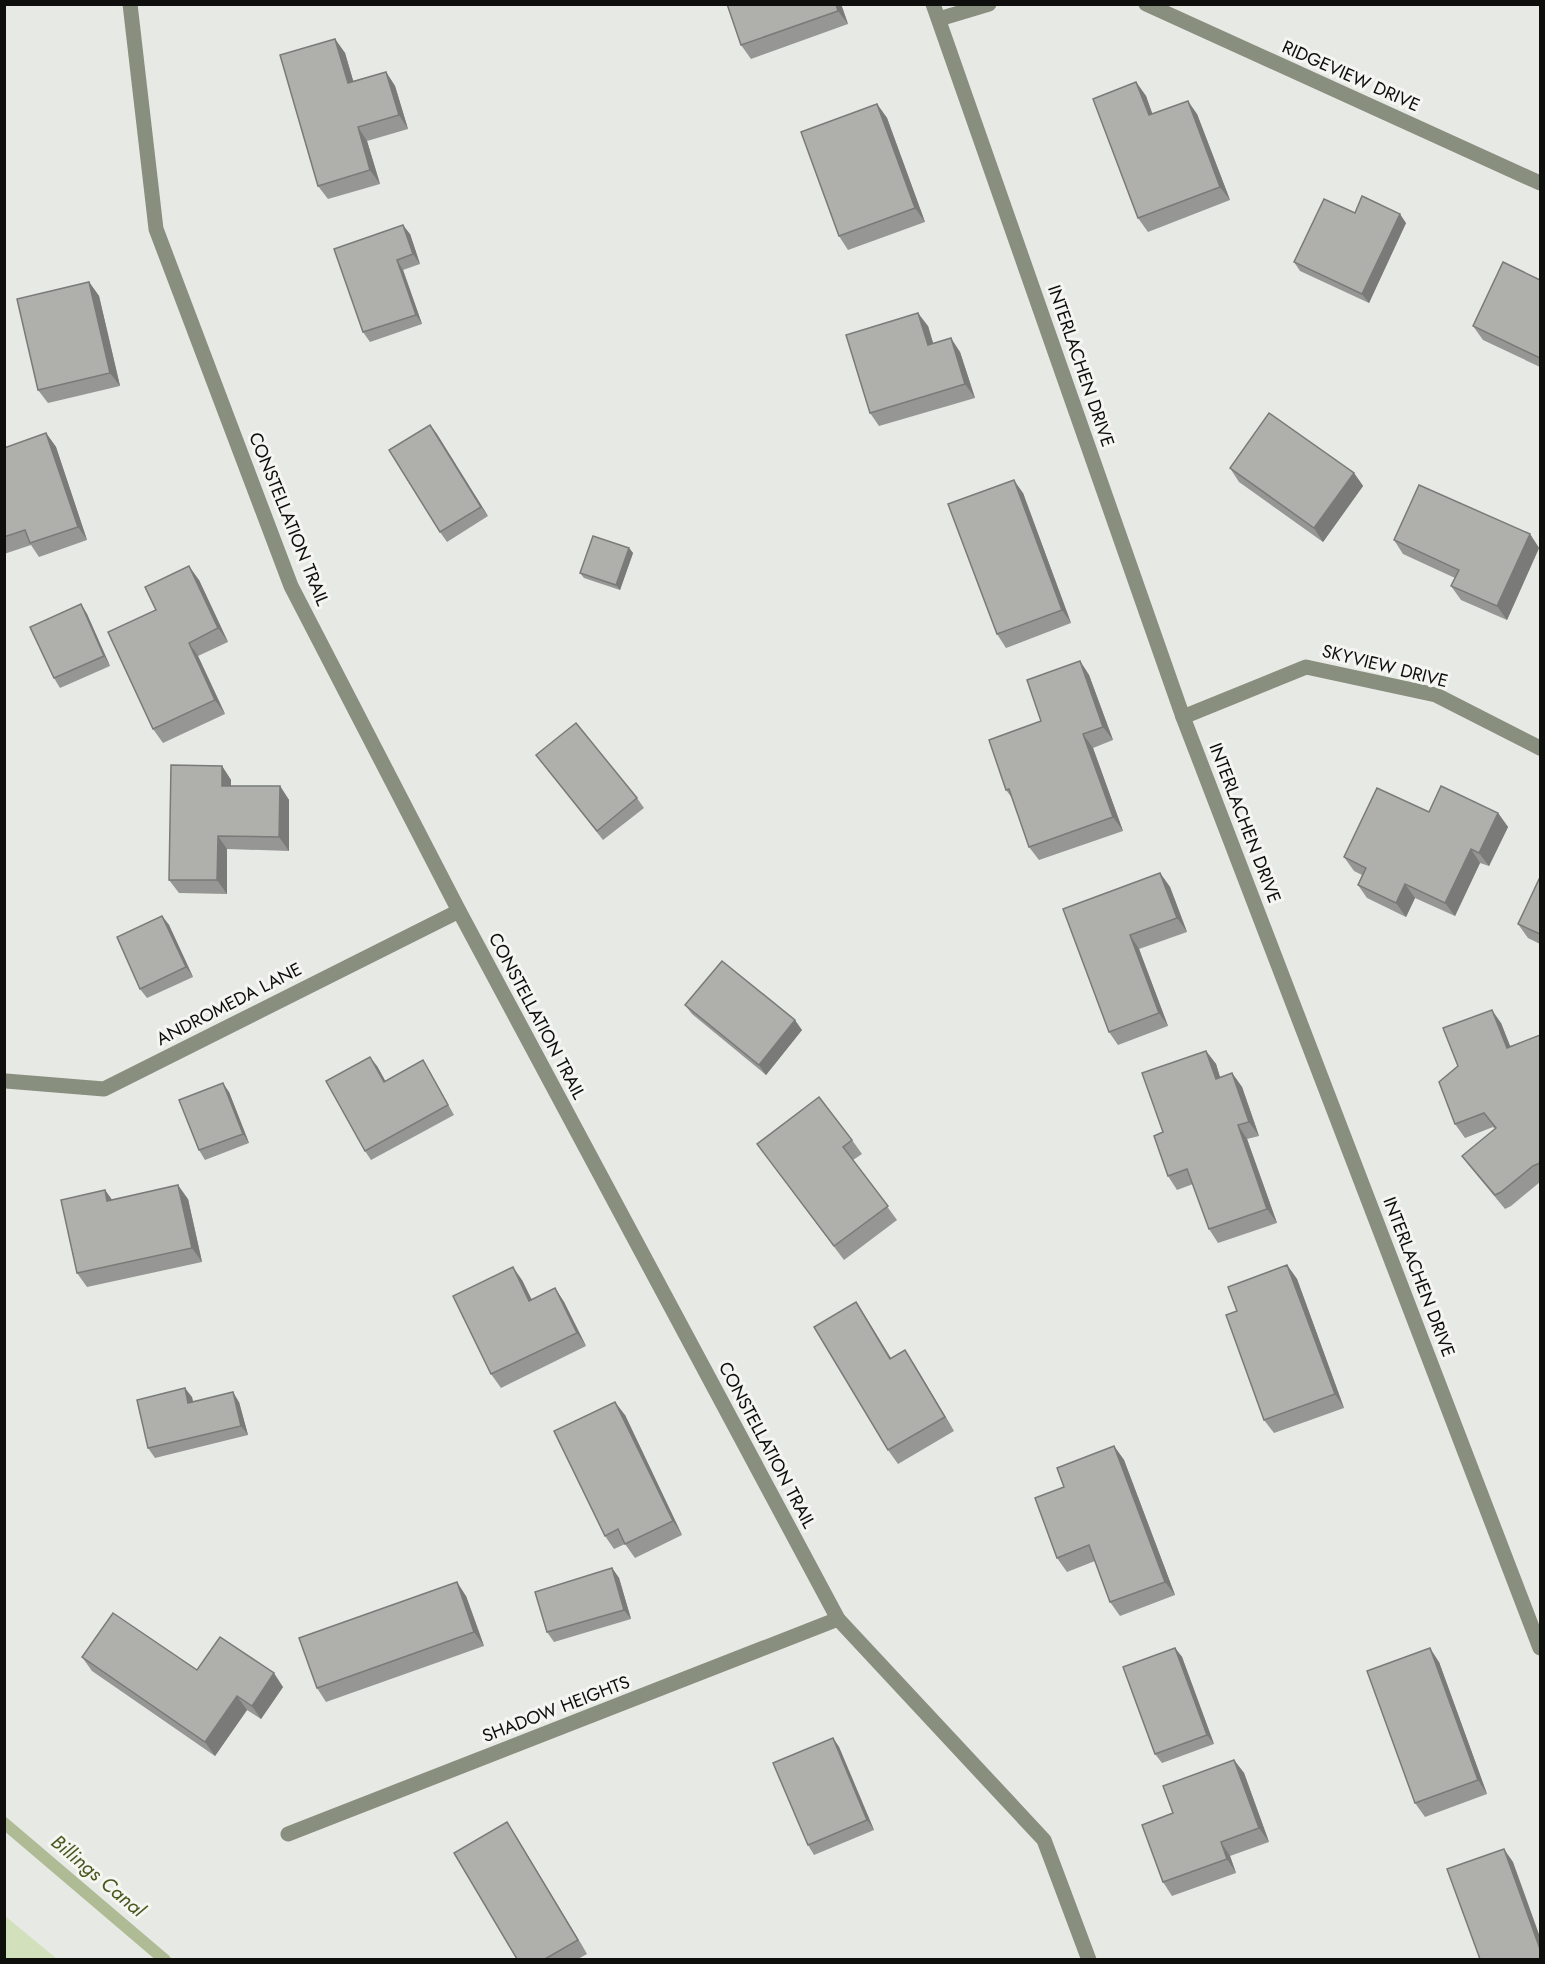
<svg xmlns="http://www.w3.org/2000/svg" width="1545" height="1964" font-family="Jost,sans-serif">
	<style>
		.green { fill: #d3e0bc }
		.lines { fill: none; stroke-linecap: round; stroke-linejoin: round }
		.stream { stroke: #aebb95; stroke-width: 12 }
		.minor { stroke: #898f7f; stroke-width: 15 }
		.wall { fill: #969794 }
		.shaded-wall { fill: #7a7b78 }
		.building { fill: #afb0ac; stroke: #7a7b78; stroke-width: 1.5 }
		.labels { text-anchor: middle; dominant-baseline: central; stroke-width: 6; stroke-linejoin: round; paint-order: stroke }
		.street-label { font-size: 18px; fill: #0e0f0d; stroke: #f5f6f2 }
		.water-label { font-size: 20px; font-style: italic; fill: #47571d; stroke: #f5f6f2 }
	</style>
	<rect width="100%" height="100%" fill="#e7e9e5"/>
	<polygon class="green" points="4,1916 5,1916 57,1959 5,1959"/>
	<g class="lines">
		<polyline class="stream" points="4,1823 165,1960"/>
		<g class="minor">
			<polyline points="130,4 156,229 291,586 459,911 838,1619 1044,1840 1089,1960"/>
			<polyline points="933,4 1183,717 1540,1648"/>
			<polyline points="1146,4 1540,183"/>
			<polyline points="939,19 989,4"/>
			<polyline points="1183,717 1306,667 1436,695 1540,748"/>
			<polyline points="6,1081 104,1089 459,911"/>
			<polyline points="288,1834 838,1619"/>
		</g>
	</g>
	<g class="wall">
		<polygon points="841,4 848,24 751,59 741,45"/>
		<polygon points="335,39 345,53 353,81 386,72 395,86 408,129 367,141 380,184 328,199 318,186"/>
		<polygon points="1136,82 1146,96 1152,114 1197,114 1230,200 1148,232 1138,218"/>
		<polygon points="877,104 887,118 925,222 848,250 839,236"/>
		<polygon points="1355,213 1406,223 1369,303 1300,271 1294,262"/>
		<polygon points="410,234 420,264 403,270 422,324 370,342 363,332"/>
		<polygon points="1540,280 1540,367 1483,340 1473,326"/>
		<polygon points="89,282 99,296 120,386 48,403 38,390"/>
		<polygon points="928,326 933,344 960,352 975,398 879,426 870,413"/>
		<polygon points="430,425 488,516 447,542 440,532"/>
		<polygon points="46,433 56,447 87,540 39,557 31,545 4,554 4,448"/>
		<polygon points="1230,468 1354,473 1363,486 1323,542 1239,482"/>
		<polygon points="1023,493 1071,623 1006,648 997,634"/>
		<polygon points="1530,534 1539,548 1507,620 1461,600 1451,586 1455,578 1403,554 1394,540"/>
		<polygon points="629,548 633,553 620,590 584,578 580,573"/>
		<polygon points="199,580 228,642 198,656 225,714 163,743 153,729"/>
		<polygon points="81,604 87,614 110,666 60,688 54,678"/>
		<polygon points="1080,661 1089,675 1113,740 1093,748 1123,831 1039,860 1029,847 1012,798 1006,790 1041,721"/>
		<polygon points="536,755 637,798 644,808 603,840"/>
		<polygon points="222,766 231,780 231,786 280,786 289,800 289,851 227,849 227,894 179,893 169,880"/>
		<polygon points="1429,812 1498,813 1508,827 1489,866 1480,863 1455,916 1415,898 1406,917 1367,898 1358,885 1362,875 1354,871 1344,857"/>
		<polygon points="1160,873 1170,887 1187,932 1139,949 1168,1026 1118,1045 1109,1032 1063,909"/>
		<polygon points="1540,877 1540,944 1528,938 1518,924"/>
		<polygon points="162,916 169,925 193,977 147,998 140,989"/>
		<polygon points="685,1005 802,1030 766,1075 692,1014"/>
		<polygon points="1501,1023 1510,1046 1540,1036 1540,1182 1511,1206 1505,1209 1472,1169 1462,1156 1495,1129 1493,1127 1465,1138 1455,1124 1458,1066"/>
		<polygon points="1206,1051 1216,1064 1220,1078 1232,1073 1242,1087 1259,1136 1247,1139 1277,1223 1218,1243 1209,1229 1193,1184 1177,1190 1168,1176 1163,1132"/>
		<polygon points="377,1066 385,1081 429,1070 454,1115 371,1160 365,1151"/>
		<polygon points="229,1092 249,1143 205,1160 199,1150"/>
		<polygon points="852,1140 862,1154 853,1160 897,1220 844,1260 757,1144"/>
		<polygon points="105,1190 112,1200 188,1199 202,1262 87,1287 77,1273"/>
		<polygon points="1287,1265 1297,1279 1344,1408 1274,1433 1264,1420 1237,1311"/>
		<polygon points="522,1280 532,1300 555,1288 564,1302 586,1346 501,1388 491,1374"/>
		<polygon points="856,1302 865,1316 891,1358 914,1364 954,1431 898,1464 888,1450"/>
		<polygon points="192,1397 193,1402 239,1402 248,1435 155,1458 148,1448"/>
		<polygon points="625,1415 682,1535 635,1558 625,1544 614,1549 605,1536"/>
		<polygon points="1114,1446 1124,1460 1175,1595 1120,1616 1110,1602 1095,1561 1067,1572 1057,1558 1064,1487"/>
		<polygon points="612,1568 619,1578 631,1619 554,1642 547,1632"/>
		<polygon points="466,1596 484,1646 326,1702 317,1688"/>
		<polygon points="1175,1648 1182,1657 1214,1744 1162,1763 1155,1754"/>
		<polygon points="82,1657 197,1670 283,1687 261,1719 247,1710 215,1756 92,1671"/>
		<polygon points="1439,1662 1487,1794 1425,1817 1415,1803"/>
		<polygon points="833,1738 839,1747 874,1830 814,1855 808,1845"/>
		<polygon points="1234,1760 1244,1773 1269,1842 1230,1856 1236,1873 1172,1896 1163,1882 1173,1813"/>
		<polygon points="516,1836 587,1954 578,1959 517,1959"/>
	</g>
	<g class="shaded-wall">
		<polygon points="836,4 841,4 848,24 838,11"/>
		<polygon points="335,39 345,53 358,97 348,83"/>
		<polygon points="386,72 395,86 408,129 399,115"/>
		<polygon points="1136,82 1146,96 1158,129 1149,115"/>
		<polygon points="1188,101 1197,114 1230,200 1220,187"/>
		<polygon points="877,104 887,118 925,222 915,208"/>
		<polygon points="358,127 367,141 380,184 370,170"/>
		<polygon points="1400,214 1406,223 1369,303 1362,294"/>
		<polygon points="403,225 410,234 420,264 413,254"/>
		<polygon points="397,260 403,270 422,324 416,315"/>
		<polygon points="89,282 99,296 120,386 110,373"/>
		<polygon points="918,313 928,326 938,359 928,345"/>
		<polygon points="951,338 960,352 975,398 965,384"/>
		<polygon points="430,425 437,434 488,516 481,507"/>
		<polygon points="46,433 56,447 87,540 78,527"/>
		<polygon points="1354,473 1363,486 1323,542 1314,528"/>
		<polygon points="1014,480 1023,493 1071,623 1062,610"/>
		<polygon points="1530,534 1539,548 1507,620 1497,606"/>
		<polygon points="629,548 633,553 620,590 616,585"/>
		<polygon points="189,566 199,580 228,642 218,628"/>
		<polygon points="81,604 87,614 110,666 104,656"/>
		<polygon points="189,643 198,656 225,714 215,700"/>
		<polygon points="1080,661 1089,675 1113,740 1103,727"/>
		<polygon points="1083,734 1093,748 1123,831 1113,817"/>
		<polygon points="222,766 231,780 231,800 222,786"/>
		<polygon points="280,786 289,800 289,851 279,837"/>
		<polygon points="1498,813 1508,827 1489,866 1479,853"/>
		<polygon points="218,836 227,849 227,894 217,880"/>
		<polygon points="1471,849 1480,863 1455,916 1445,903"/>
		<polygon points="1160,873 1170,887 1187,932 1177,918"/>
		<polygon points="1405,884 1415,898 1406,917 1396,903"/>
		<polygon points="162,916 169,925 193,977 186,967"/>
		<polygon points="1130,935 1139,949 1168,1026 1159,1013"/>
		<polygon points="1492,1010 1501,1023 1516,1061 1507,1048"/>
		<polygon points="795,1020 802,1030 766,1075 759,1065"/>
		<polygon points="1206,1051 1216,1064 1225,1093 1216,1079"/>
		<polygon points="370,1057 377,1066 391,1091 384,1082"/>
		<polygon points="1232,1073 1242,1087 1259,1136 1249,1122"/>
		<polygon points="223,1083 229,1092 249,1143 243,1134"/>
		<polygon points="1238,1125 1247,1139 1277,1223 1267,1209"/>
		<polygon points="178,1185 188,1199 202,1262 192,1248"/>
		<polygon points="105,1190 115,1204 107,1201"/>
		<polygon points="1287,1265 1297,1279 1344,1408 1335,1394"/>
		<polygon points="513,1267 522,1280 539,1315 529,1301"/>
		<polygon points="555,1288 564,1302 586,1346 577,1333"/>
		<polygon points="856,1302 865,1316 899,1372 890,1359"/>
		<polygon points="905,1350 914,1364 954,1431 945,1417"/>
		<polygon points="185,1388 192,1397 195,1412 188,1403"/>
		<polygon points="233,1392 239,1402 248,1435 241,1426"/>
		<polygon points="615,1402 625,1415 682,1535 673,1521"/>
		<polygon points="1114,1446 1124,1460 1175,1595 1165,1582"/>
		<polygon points="612,1568 619,1578 631,1619 624,1610"/>
		<polygon points="457,1582 466,1596 484,1646 474,1632"/>
		<polygon points="1175,1648 1182,1657 1214,1744 1207,1735"/>
		<polygon points="1430,1648 1439,1662 1487,1794 1478,1780"/>
		<polygon points="274,1673 283,1687 261,1719 252,1706"/>
		<polygon points="237,1696 247,1710 215,1756 205,1742"/>
		<polygon points="833,1738 839,1747 874,1830 867,1820"/>
		<polygon points="1234,1760 1244,1773 1269,1842 1259,1828"/>
		<polygon points="507,1822 516,1836 587,1954 578,1940"/>
		<polygon points="1221,1842 1230,1856 1236,1873 1227,1859"/>
		<polygon points="1504,1849 1513,1862 1540,1937 1540,1949"/>
	</g>
	<g class="building">
		<polygon points="727,4 836,4 838,11 741,45"/>
		<polygon points="335,39 348,83 386,72 399,115 358,127 370,170 318,186 280,55"/>
		<polygon points="1136,82 1149,115 1188,101 1220,187 1138,218 1093,99"/>
		<polygon points="877,104 915,208 839,236 801,132"/>
		<polygon points="1362,196 1400,214 1362,294 1294,262 1324,199 1355,213"/>
		<polygon points="403,225 413,254 397,260 416,315 363,332 334,249"/>
		<polygon points="1503,262 1540,280 1540,358 1473,326"/>
		<polygon points="89,282 110,373 38,390 17,299"/>
		<polygon points="918,313 928,345 951,338 965,384 870,413 846,335"/>
		<polygon points="1269,413 1354,473 1314,528 1230,468"/>
		<polygon points="430,425 481,507 440,532 389,450"/>
		<polygon points="46,433 78,527 30,543 25,530 4,537 4,448"/>
		<polygon points="1014,480 1062,610 997,634 948,504"/>
		<polygon points="1419,485 1530,534 1497,606 1451,586 1459,570 1394,540"/>
		<polygon points="593,536 629,548 616,585 580,573"/>
		<polygon points="189,566 218,628 189,643 215,700 153,729 108,632 156,610 145,587"/>
		<polygon points="81,604 104,656 54,678 30,627"/>
		<polygon points="1080,661 1103,727 1083,734 1113,817 1029,847 1009,789 1006,790 989,740 1041,721 1027,680"/>
		<polygon points="576,723 637,798 597,831 536,755"/>
		<polygon points="171,765 222,766 222,786 280,786 279,837 218,836 217,880 169,880"/>
		<polygon points="1441,786 1498,813 1479,853 1471,849 1445,903 1405,884 1396,903 1358,885 1366,868 1344,857 1377,788 1429,812"/>
		<polygon points="1160,873 1177,918 1130,935 1159,1013 1109,1032 1063,909"/>
		<polygon points="1540,877 1540,934 1518,924"/>
		<polygon points="162,916 186,967 140,989 117,937"/>
		<polygon points="722,961 795,1020 759,1065 685,1005"/>
		<polygon points="1492,1010 1507,1048 1540,1035 1540,1163 1533,1166 1501,1192 1495,1195 1462,1156 1496,1128 1484,1113 1455,1124 1439,1082 1458,1066 1443,1028"/>
		<polygon points="1206,1051 1216,1079 1232,1073 1249,1122 1238,1125 1267,1209 1209,1229 1187,1169 1168,1176 1154,1136 1163,1132 1142,1073"/>
		<polygon points="370,1057 384,1082 423,1060 448,1105 365,1151 326,1081"/>
		<polygon points="223,1083 243,1134 199,1150 179,1100"/>
		<polygon points="819,1097 852,1140 843,1147 888,1206 834,1246 757,1144"/>
		<polygon points="178,1185 192,1248 77,1273 61,1200 105,1190 107,1201"/>
		<polygon points="1287,1265 1335,1394 1264,1420 1226,1315 1237,1311 1228,1287"/>
		<polygon points="513,1267 529,1301 555,1288 577,1333 491,1374 453,1296"/>
		<polygon points="856,1302 890,1359 905,1350 945,1417 888,1450 814,1327"/>
		<polygon points="185,1388 188,1403 233,1392 241,1426 148,1448 137,1400"/>
		<polygon points="615,1402 673,1521 625,1544 618,1529 605,1536 554,1431"/>
		<polygon points="1114,1446 1165,1582 1110,1602 1089,1545 1057,1558 1035,1498 1064,1487 1057,1468"/>
		<polygon points="612,1568 624,1610 547,1632 535,1592"/>
		<polygon points="457,1582 474,1632 317,1688 299,1638"/>
		<polygon points="113,1613 197,1670 220,1637 274,1673 252,1706 237,1696 205,1742 82,1657"/>
		<polygon points="1175,1648 1207,1735 1155,1754 1123,1667"/>
		<polygon points="1430,1648 1478,1780 1415,1803 1367,1671"/>
		<polygon points="833,1738 867,1820 808,1845 773,1763"/>
		<polygon points="1234,1760 1259,1828 1221,1842 1227,1859 1163,1882 1142,1825 1173,1813 1163,1786"/>
		<polygon points="507,1822 578,1940 545,1959 517,1959 454,1853"/>
		<polygon points="1504,1849 1540,1949 1540,1959 1480,1959 1447,1869"/>
	</g>
	<g class="labels">
		<g class="street-label">
			<text transform="translate(1351 76) rotate(24)">RIDGEVIEW DRIVE</text>
			<text transform="translate(1081 366) rotate(71)">INTERLACHEN DRIVE</text>
			<text transform="translate(289 519) rotate(68)">CONSTELLATION TRAIL</text>
			<text transform="translate(1385 666) rotate(14)">SKYVIEW DRIVE</text>
			<text transform="translate(1245 823) rotate(69)">INTERLACHEN DRIVE</text>
			<text transform="translate(229 1004) rotate(-27)">ANDROMEDA LANE</text>
			<text transform="translate(537 1016) rotate(62)">CONSTELLATION TRAIL</text>
			<text transform="translate(1419 1277) rotate(69)">INTERLACHEN DRIVE</text>
			<text transform="translate(767 1445) rotate(62)">CONSTELLATION TRAIL</text>
			<text transform="translate(556 1709) rotate(-21)">SHADOW HEIGHTS</text>
		</g>
		<g class="water-label">
			<text transform="translate(98 1876) rotate(40)">Billings Canal</text>
		</g>
	</g>
	<rect width="1545" height="1964" fill="none" stroke="#0e0f0d" stroke-width="12"/>
</svg>
